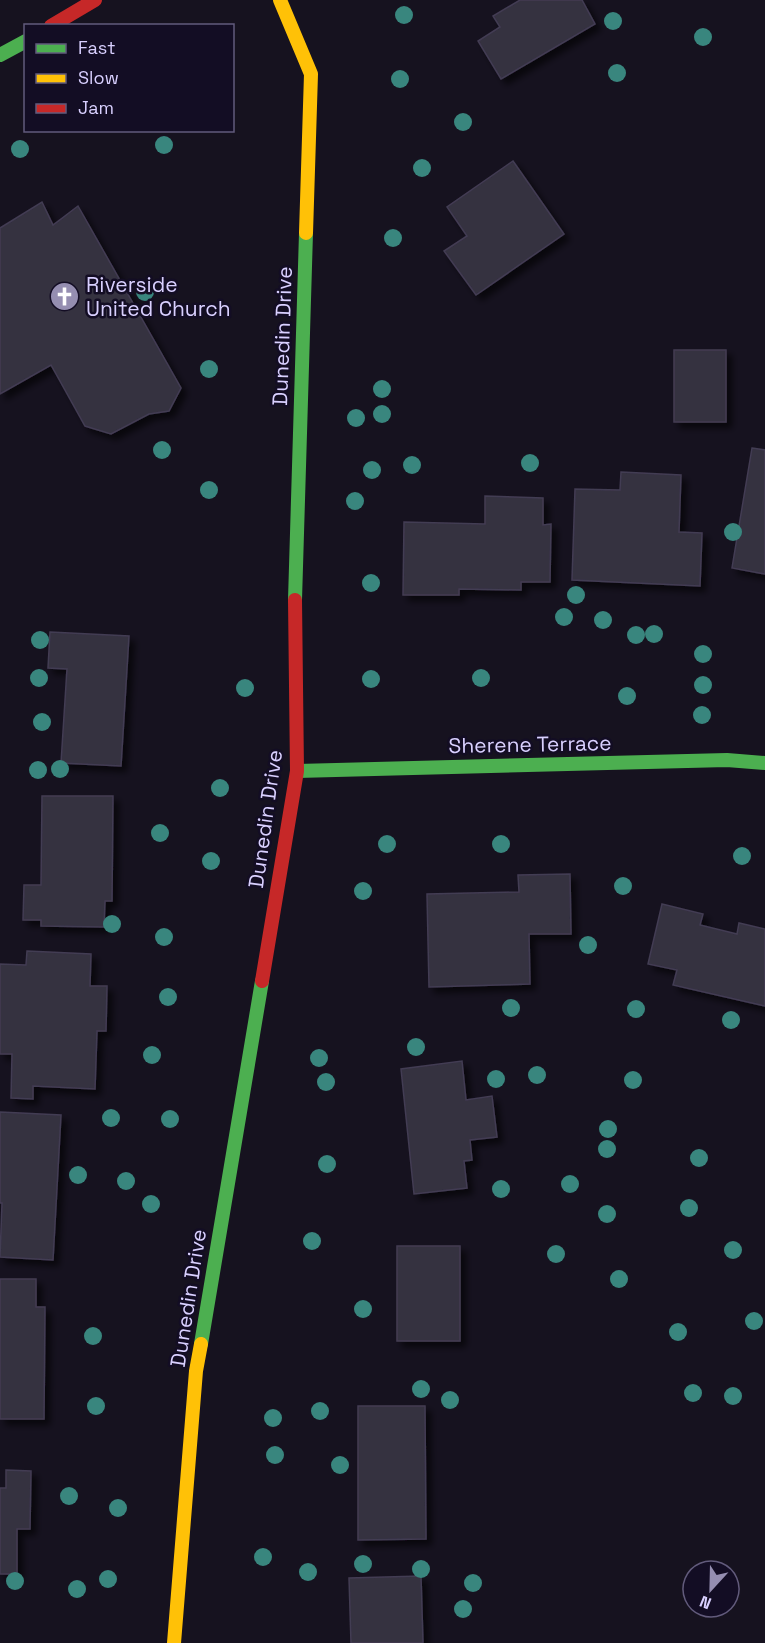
<svg xmlns="http://www.w3.org/2000/svg" width="765" height="1643" font-family="'Space Grotesk',sans-serif">
	<style>
		.building { fill: #343041; stroke: #433c53; stroke-width: 1.5; filter: url(#shadow) }
		.lines { fill: none; stroke-linecap: round; stroke-linejoin: round }
		.fast { stroke: #4caf50; stroke-width: 14 }
		.slow { stroke: #ffc107; stroke-width: 14 }
		.jam { stroke: #c62828; stroke-width: 14 }
		.tree { fill: #39867e }
		.labels { text-anchor: middle; dominant-baseline: central; stroke-width: 5; stroke-linejoin: round; paint-order: stroke }
		.poi-label { font-size: 21px; fill: #d9d0ff; stroke: #130d24; text-anchor: start }
		.street-label { font-size: 21px; fill: #d9d0ff; stroke: #130d24 }
	</style>
	<defs>
		<filter id="shadow"><feDropShadow dx="5.5" dy="5.5" stdDeviation="3" flood-color="#0009"/></filter>
	</defs>
	<rect width="100%" height="100%" fill="#16121f"/>
	<g class="building">
		<polygon points="520,0 582,0 595,24 501,79 478,41 500,27 493,16"/>
		<polygon points="513,161 564,234 476,295 444,251 467,236 447,207"/>
		<polygon points="42,202 53,225 78,206 181,388 169,411 149,414 111,434 85,426 51,365 0,394 0,228"/>
		<rect x="674" y="350" width="52" height="72"/>
		<polygon points="752,448 765,450 765,574 732,568"/>
		<polygon points="621,472 681,475 679,532 702,533 700,586 572,580 575,489 620,490"/>
		<polygon points="485,496 543,498 543,525 551,524 550,582 521,582 521,590 459,589 459,595 403,595 404,522 485,524"/>
		<polygon points="50,632 129,636 121,766 61,763 67,669 48,668"/>
		<polygon points="42,796 113,796 112,901 105,901 104,927 41,926 41,920 23,920 24,885 41,885"/>
		<polygon points="570,874 571,934 529,934 530,984 429,987 427,894 519,892 518,875"/>
		<polygon points="662,904 703,914 700,925 737,934 739,923 765,929 765,1006 673,985 677,970 648,964"/>
		<polygon points="27,951 91,954 90,986 107,986 106,1031 97,1031 95,1089 33,1086 33,1099 11,1098 12,1054 0,1054 0,964 26,965"/>
		<polygon points="462,1061 466,1100 492,1096 497,1137 470,1140 472,1160 464,1161 467,1188 414,1194 401,1069"/>
		<polygon points="0,1112 61,1115 53,1260 0,1257 2,1203 0,1203"/>
		<rect x="397" y="1246" width="63" height="95"/>
		<polygon points="0,1279 36,1279 36,1307 45,1307 44,1419 0,1419"/>
		<polygon points="358,1406 425,1406 426,1539 358,1540"/>
		<polygon points="6,1470 31,1471 30,1529 17,1529 17,1574 0,1574 0,1488 6,1488"/>
		<polygon points="421,1576 423,1643 351,1643 349,1578"/>
	</g>
	<g class="lines">
		<g class="fast">
			<polyline points="0,55 26,41"/>
			<polyline points="295,600 306,233"/>
			<polyline points="297,771 727,760 765,763"/>
			<polyline points="201,1344 262,981"/>
		</g>
		<g class="slow">
			<polyline points="280,0 311,74 306,233"/>
			<polyline points="174,1643 196,1371 201,1344"/>
		</g>
		<g class="jam">
			<polyline points="51,26 95,0"/>
			<polyline points="262,981 297,771 295,600"/>
		</g>
	</g>
	<g class="tree">
		<circle cx="404" cy="15" r="9"/>
		<circle cx="613" cy="21" r="9"/>
		<circle cx="703" cy="37" r="9"/>
		<circle cx="617" cy="73" r="9"/>
		<circle cx="400" cy="79" r="9"/>
		<circle cx="463" cy="122" r="9"/>
		<circle cx="164" cy="145" r="9"/>
		<circle cx="20" cy="149" r="9"/>
		<circle cx="422" cy="168" r="9"/>
		<circle cx="393" cy="238" r="9"/>
		<circle cx="145" cy="292" r="9"/>
		<circle cx="209" cy="369" r="9"/>
		<circle cx="382" cy="389" r="9"/>
		<circle cx="382" cy="414" r="9"/>
		<circle cx="356" cy="418" r="9"/>
		<circle cx="162" cy="450" r="9"/>
		<circle cx="530" cy="463" r="9"/>
		<circle cx="412" cy="465" r="9"/>
		<circle cx="372" cy="470" r="9"/>
		<circle cx="209" cy="490" r="9"/>
		<circle cx="355" cy="501" r="9"/>
		<circle cx="733" cy="532" r="9"/>
		<circle cx="371" cy="583" r="9"/>
		<circle cx="576" cy="595" r="9"/>
		<circle cx="564" cy="617" r="9"/>
		<circle cx="603" cy="620" r="9"/>
		<circle cx="654" cy="634" r="9"/>
		<circle cx="636" cy="635" r="9"/>
		<circle cx="40" cy="640" r="9"/>
		<circle cx="703" cy="654" r="9"/>
		<circle cx="39" cy="678" r="9"/>
		<circle cx="481" cy="678" r="9"/>
		<circle cx="371" cy="679" r="9"/>
		<circle cx="703" cy="685" r="9"/>
		<circle cx="245" cy="688" r="9"/>
		<circle cx="627" cy="696" r="9"/>
		<circle cx="702" cy="715" r="9"/>
		<circle cx="42" cy="722" r="9"/>
		<circle cx="60" cy="769" r="9"/>
		<circle cx="38" cy="770" r="9"/>
		<circle cx="220" cy="788" r="9"/>
		<circle cx="160" cy="833" r="9"/>
		<circle cx="387" cy="844" r="9"/>
		<circle cx="501" cy="844" r="9"/>
		<circle cx="742" cy="856" r="9"/>
		<circle cx="211" cy="861" r="9"/>
		<circle cx="623" cy="886" r="9"/>
		<circle cx="363" cy="891" r="9"/>
		<circle cx="112" cy="924" r="9"/>
		<circle cx="164" cy="937" r="9"/>
		<circle cx="588" cy="945" r="9"/>
		<circle cx="168" cy="997" r="9"/>
		<circle cx="511" cy="1008" r="9"/>
		<circle cx="636" cy="1009" r="9"/>
		<circle cx="731" cy="1020" r="9"/>
		<circle cx="416" cy="1047" r="9"/>
		<circle cx="152" cy="1055" r="9"/>
		<circle cx="319" cy="1058" r="9"/>
		<circle cx="537" cy="1075" r="9"/>
		<circle cx="496" cy="1079" r="9"/>
		<circle cx="633" cy="1080" r="9"/>
		<circle cx="326" cy="1082" r="9"/>
		<circle cx="111" cy="1118" r="9"/>
		<circle cx="170" cy="1119" r="9"/>
		<circle cx="608" cy="1129" r="9"/>
		<circle cx="607" cy="1149" r="9"/>
		<circle cx="699" cy="1158" r="9"/>
		<circle cx="327" cy="1164" r="9"/>
		<circle cx="78" cy="1175" r="9"/>
		<circle cx="126" cy="1181" r="9"/>
		<circle cx="570" cy="1184" r="9"/>
		<circle cx="501" cy="1189" r="9"/>
		<circle cx="151" cy="1204" r="9"/>
		<circle cx="689" cy="1208" r="9"/>
		<circle cx="607" cy="1214" r="9"/>
		<circle cx="312" cy="1241" r="9"/>
		<circle cx="733" cy="1250" r="9"/>
		<circle cx="556" cy="1254" r="9"/>
		<circle cx="619" cy="1279" r="9"/>
		<circle cx="363" cy="1309" r="9"/>
		<circle cx="754" cy="1321" r="9"/>
		<circle cx="678" cy="1332" r="9"/>
		<circle cx="93" cy="1336" r="9"/>
		<circle cx="421" cy="1389" r="9"/>
		<circle cx="693" cy="1393" r="9"/>
		<circle cx="733" cy="1396" r="9"/>
		<circle cx="450" cy="1400" r="9"/>
		<circle cx="96" cy="1406" r="9"/>
		<circle cx="320" cy="1411" r="9"/>
		<circle cx="273" cy="1418" r="9"/>
		<circle cx="275" cy="1455" r="9"/>
		<circle cx="340" cy="1465" r="9"/>
		<circle cx="69" cy="1496" r="9"/>
		<circle cx="118" cy="1508" r="9"/>
		<circle cx="263" cy="1557" r="9"/>
		<circle cx="363" cy="1564" r="9"/>
		<circle cx="421" cy="1569" r="9"/>
		<circle cx="308" cy="1572" r="9"/>
		<circle cx="108" cy="1579" r="9"/>
		<circle cx="15" cy="1581" r="9"/>
		<circle cx="473" cy="1583" r="9"/>
		<circle cx="77" cy="1589" r="9"/>
		<circle cx="463" cy="1609" r="9"/>
	</g>
	<defs>
		<symbol id="church-disc" viewBox="-11 -11 22 22"><circle r="9.5" fill="#958eb1" stroke="#130d24"/><path d="M-1.2-6h2.4v3.5h3.3v2.4h-3.3V6h-2.4V-.1h-3.3v-2.4h3.3Z" fill="#fff"/></symbol>
	</defs>
	<g fill-rule="evenodd">
		<use href="#church-disc" x="48" y="280" width="33" height="33"/>
	</g>
	<g class="labels">
		<g class="poi-label">
			<text x="86" y="284">Riverside<tspan x="86" dy="24">United Church</tspan></text>
		</g>
		<g class="street-label">
			<text transform="translate(282 336) rotate(-88)">Dunedin Drive</text>
			<text transform="translate(530 744) rotate(-1)">Sherene Terrace</text>
			<text transform="translate(265 819) rotate(-82)">Dunedin Drive</text>
			<text transform="translate(188 1298) rotate(-81)">Dunedin Drive</text>
		</g>
	</g>
	<rect x="24" y="24" width="210" height="108" fill="#130d24" stroke="#625b7c" stroke-width="1.5"/>
	<rect x="36" y="44" width="30" height="9" fill="#4caf50" stroke="#625b7c" stroke-width="1.5"/>
	<text x="78" y="54" font-size="18" fill="#d9d0ff">Fast</text>
	<rect x="36" y="74" width="30" height="9" fill="#ffc107" stroke="#625b7c" stroke-width="1.5"/>
	<text x="78" y="84" font-size="18" fill="#d9d0ff">Slow</text>
	<rect x="36" y="104" width="30" height="9" fill="#c62828" stroke="#625b7c" stroke-width="1.5"/>
	<text x="78" y="114" font-size="18" fill="#d9d0ff">Jam</text>
	<g transform="translate(711 1589) rotate(202)"><circle r="28" fill="#130d24" stroke="#625b7c" stroke-width="1.5"/>
	<path d="M0-4.5L10 22L0 15L-10 22Z" fill="#958eb1"/>
	<text y="-9" font-size="16" font-weight="bold" text-anchor="middle" fill="#d9d0ff">N</text>
	</g>
</svg>
